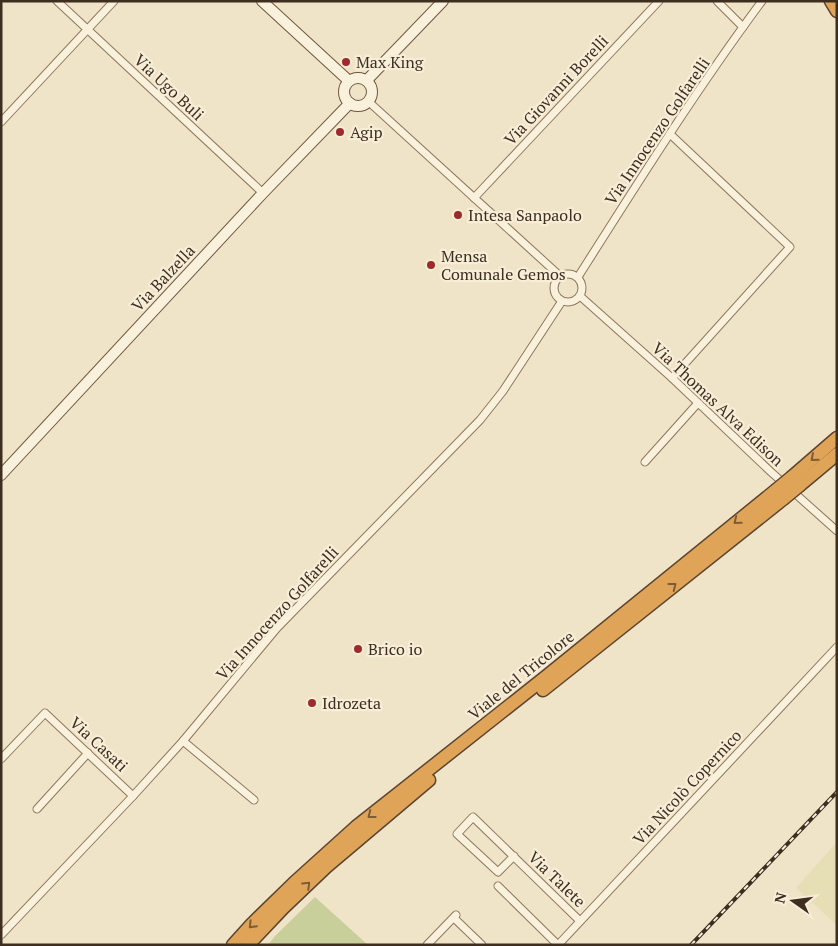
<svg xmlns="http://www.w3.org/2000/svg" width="838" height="946" font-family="'PT Serif',serif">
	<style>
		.farmland { fill: #e6deb5 }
		.green { fill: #c9cf9b }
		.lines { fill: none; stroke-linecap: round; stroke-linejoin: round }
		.street-casing { stroke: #8d765c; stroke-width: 9 }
		.secondary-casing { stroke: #6f573f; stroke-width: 12 }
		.highway-casing { stroke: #5b4430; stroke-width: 15 }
		.street { stroke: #faf1dc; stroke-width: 7 }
		.secondary { stroke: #faf1dc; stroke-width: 10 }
		.highway { stroke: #e0a458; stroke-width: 12 }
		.rail-casing { stroke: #3d2e20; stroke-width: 4 }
		.rail { stroke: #f7eed8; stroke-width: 2; stroke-dasharray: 5.5; stroke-linecap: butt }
		.highway-bridge-casing { stroke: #5b4430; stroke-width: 15; stroke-linecap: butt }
		.highway-bridge { stroke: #e0a458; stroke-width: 12 }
		.oneway { stroke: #7e5d36 }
		.poi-dot { fill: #9e2a2b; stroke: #f7eed8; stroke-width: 2 }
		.labels { text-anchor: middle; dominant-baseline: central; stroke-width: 4.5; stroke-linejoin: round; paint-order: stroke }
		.poi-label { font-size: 16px; fill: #3d2e20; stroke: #f7eed8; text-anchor: start }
		.street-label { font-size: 16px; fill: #3d2e20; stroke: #f7eed8 }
	</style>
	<rect width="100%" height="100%" fill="#f0e4c8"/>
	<polygon class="farmland" points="837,842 837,925 796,888"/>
	<polygon class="green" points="315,897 368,945 268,945 275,936"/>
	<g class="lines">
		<defs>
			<g id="street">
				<polyline points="57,1 263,193"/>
				<polyline points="717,1 743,27"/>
				<polyline points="369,102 560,276"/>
				<polyline points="1,122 114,1"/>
				<polyline points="670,134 790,247 672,378"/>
				<polyline points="474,198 659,1"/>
				<circle cx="568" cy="288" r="14"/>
				<path d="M578,277C637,184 696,90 762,1"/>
				<polyline points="580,296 672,378 771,472 837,531"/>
				<polyline points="645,462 698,403"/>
				<polyline points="183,741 254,800"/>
				<polyline points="1,759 45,713 133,796"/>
				<polyline points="37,809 88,753"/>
				<polyline points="514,856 498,872 457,834 473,817 580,921"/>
				<polyline points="498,886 558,945"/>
				<polyline points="454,918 482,945"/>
				<polyline points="1,935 133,796 183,741 277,628 480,420 503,391 562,301"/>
				<polyline points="427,945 456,915"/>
				<polyline points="558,945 837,647"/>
			</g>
			<g id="secondary">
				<polyline points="262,1 349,81"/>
				<circle cx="358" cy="92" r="14"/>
				<polyline points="367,80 443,1"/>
				<polyline points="1,475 263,193 350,103"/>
			</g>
			<g id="highway">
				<polyline points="831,1 837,11"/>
				<polyline points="792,477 837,438"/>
				<polyline points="800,485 837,454"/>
				<polyline points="543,690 783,499"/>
				<polyline points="233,945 252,924 294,883 356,827 547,676 775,491"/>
				<polyline points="248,945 283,908 326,867 429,780"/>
			</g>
		</defs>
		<use href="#street" class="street-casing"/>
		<use href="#secondary" class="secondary-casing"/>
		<use href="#highway" class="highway-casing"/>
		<use href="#street" class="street"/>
		<use href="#secondary" class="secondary"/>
		<use href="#highway" class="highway"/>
		<defs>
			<polyline id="rail" points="691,945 837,792"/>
		</defs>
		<use href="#rail" class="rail-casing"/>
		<use href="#rail" class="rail"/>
		<defs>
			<g id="highway-bridge">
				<polyline points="775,491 792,477"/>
				<polyline points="783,499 800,485"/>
			</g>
		</defs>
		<use href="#highway-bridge" class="highway-bridge-casing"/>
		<use href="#highway-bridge" class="highway-bridge"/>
	</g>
	<defs><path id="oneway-chevron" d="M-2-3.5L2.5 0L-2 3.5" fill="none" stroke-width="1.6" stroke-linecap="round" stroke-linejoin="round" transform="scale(1.25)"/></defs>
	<g class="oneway">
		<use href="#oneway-chevron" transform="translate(814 458) rotate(139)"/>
		<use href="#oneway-chevron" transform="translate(737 521) rotate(141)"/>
		<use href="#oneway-chevron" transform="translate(673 586) rotate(-38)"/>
		<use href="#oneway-chevron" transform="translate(371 815) rotate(142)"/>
		<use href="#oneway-chevron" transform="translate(307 885) rotate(-44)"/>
		<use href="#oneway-chevron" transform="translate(252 925) rotate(134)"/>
	</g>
	<g class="poi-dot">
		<circle cx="346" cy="62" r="5"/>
		<circle cx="340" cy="132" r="5"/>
		<circle cx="458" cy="215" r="5"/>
		<circle cx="431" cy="265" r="5"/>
		<circle cx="358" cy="649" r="5"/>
		<circle cx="312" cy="703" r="5"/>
	</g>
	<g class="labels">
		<g class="poi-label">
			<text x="356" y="62">Max King</text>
			<text x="350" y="132">Agip</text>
			<text x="468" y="215">Intesa Sanpaolo</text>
			<text x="441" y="256">Mensa<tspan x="441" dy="18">Comunale Gemos</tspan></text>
			<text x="368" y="649">Brico io</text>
			<text x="322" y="703">Idrozeta</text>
		</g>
		<g class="street-label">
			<text transform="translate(169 87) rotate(43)">Via Ugo Buli</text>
			<text transform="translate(556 90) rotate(-47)">Via Giovanni Borelli</text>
			<text transform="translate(657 131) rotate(-56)">Via Innocenzo Golfarelli</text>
			<text transform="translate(163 278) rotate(-47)">Via Balzella</text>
			<text transform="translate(718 404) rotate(43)">Via Thomas Alva Edison</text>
			<text transform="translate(277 613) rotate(-48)">Via Innocenzo Golfarelli</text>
			<text transform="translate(521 675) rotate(-39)">Viale del Tricolore</text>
			<text transform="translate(99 744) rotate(43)">Via Casati</text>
			<text transform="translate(687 787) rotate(-47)">Via Nicolò Copernico</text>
			<text transform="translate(557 879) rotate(44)">Via Talete</text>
		</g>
	</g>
	<rect width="838" height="946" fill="none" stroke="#3d2e20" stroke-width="5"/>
	<g transform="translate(793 901) rotate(284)" stroke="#f7eed8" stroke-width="4" paint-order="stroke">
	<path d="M0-4L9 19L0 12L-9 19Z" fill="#3d2e20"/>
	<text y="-8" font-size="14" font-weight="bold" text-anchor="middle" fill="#3d2e20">N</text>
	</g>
</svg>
